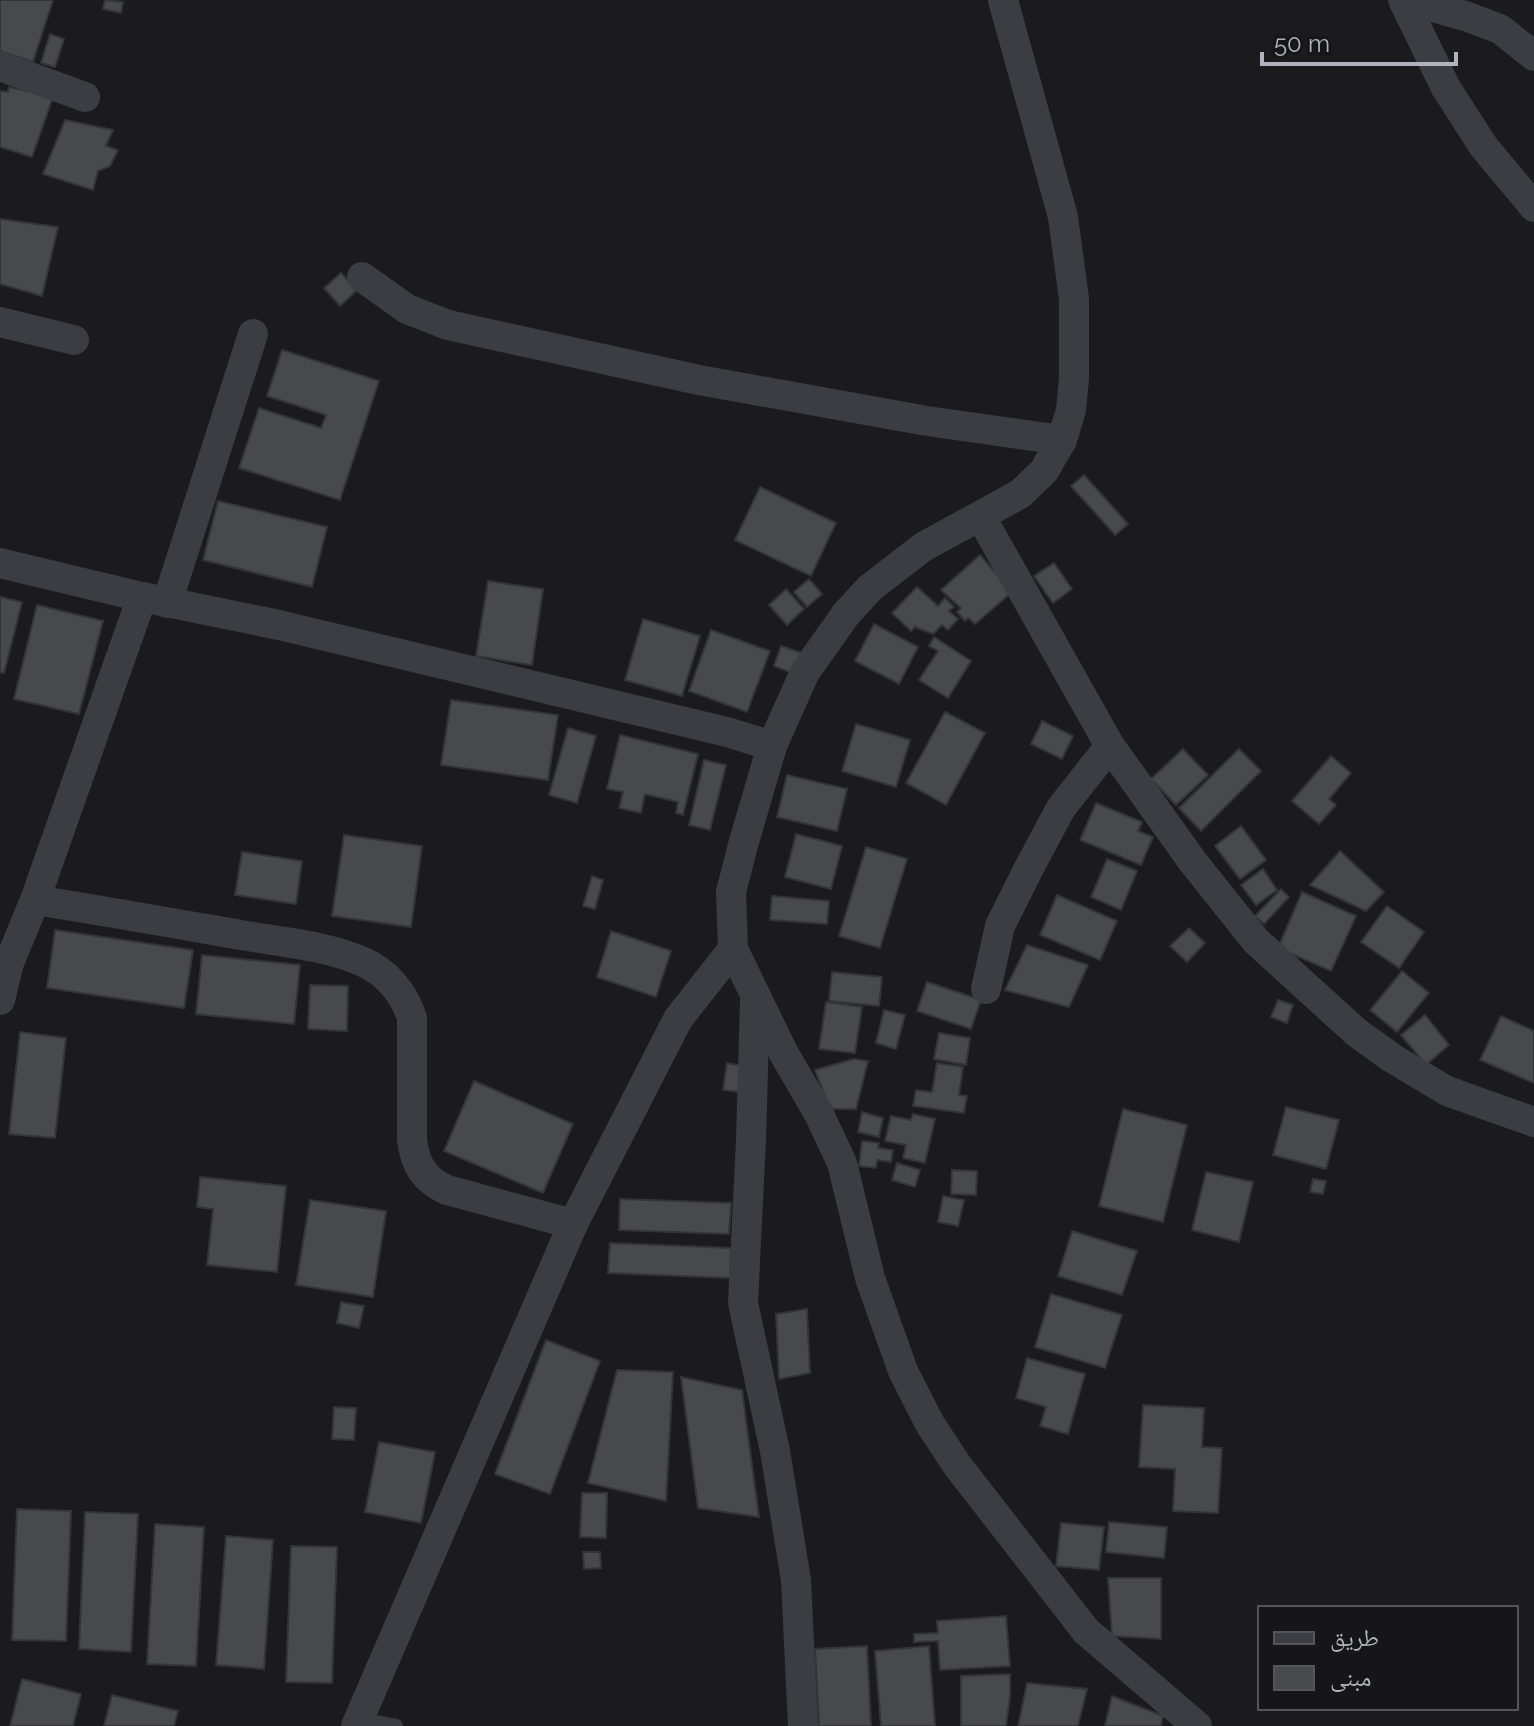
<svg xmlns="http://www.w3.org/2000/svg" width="1534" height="1726" font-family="Raleway,'Noto Naskh Arabic',sans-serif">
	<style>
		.building { fill: #48494d; stroke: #353539; stroke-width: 2 }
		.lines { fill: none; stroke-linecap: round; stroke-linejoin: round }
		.service { stroke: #3c3d42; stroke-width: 14 }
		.minor { stroke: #3c3d42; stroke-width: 30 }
	</style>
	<rect width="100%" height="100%" fill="#1b1b1d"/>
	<g class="building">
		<polygon points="0,0 53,0 33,62 0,51"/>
		<polygon points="105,0 123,2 121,13 103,9"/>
		<polygon points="50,34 64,39 55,67 41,63"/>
		<polygon points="9,87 53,97 32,157 0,147 0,91 8,92"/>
		<polygon points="65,120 113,130 106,146 118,150 110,166 98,171 93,190 43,174"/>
		<polygon points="0,219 58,227 42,296 0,284"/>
		<polygon points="341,273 357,290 340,306 324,288"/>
		<polygon points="282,350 379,381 340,500 239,468 259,408 321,428 326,415 267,396"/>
		<polygon points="1084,475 1128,524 1115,535 1071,486"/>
		<polygon points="760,487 836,523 811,576 735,540"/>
		<polygon points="218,501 327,527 312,587 203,560"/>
		<polygon points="980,555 1012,592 975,624 968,618 965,621 957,612 961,608 941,590"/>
		<polygon points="1054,563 1072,589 1053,603 1034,576"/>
		<polygon points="809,579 822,594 807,607 794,592"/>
		<polygon points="488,581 543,589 532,665 476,656"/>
		<polygon points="917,587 938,606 945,598 954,607 949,611 958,619 948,630 942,625 933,634 915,627 911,631 892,613"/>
		<polygon points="786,589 804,609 787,625 769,605"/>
		<polygon points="0,597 22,602 4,673 0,672"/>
		<polygon points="37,605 103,621 79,714 14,699"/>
		<polygon points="643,619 700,636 682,696 625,680"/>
		<polygon points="874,624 918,647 899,684 855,661"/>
		<polygon points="711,630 770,651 747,712 689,691"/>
		<polygon points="934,637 971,661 948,698 919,680 938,651 929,646"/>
		<polygon points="781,646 808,655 800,676 774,666"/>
		<polygon points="451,700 558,715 548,780 441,765"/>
		<polygon points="945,712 985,733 946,805 906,783"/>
		<polygon points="1042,721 1073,736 1062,759 1031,744"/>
		<polygon points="856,724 910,740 896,787 842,771"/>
		<polygon points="568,728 596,736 577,803 549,795"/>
		<polygon points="620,735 698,754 683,815 676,813 678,802 645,794 641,813 619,808 623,792 607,789"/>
		<polygon points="1183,749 1208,775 1176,805 1151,779"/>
		<polygon points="1239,749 1261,771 1201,831 1179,808"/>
		<polygon points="1331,756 1351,773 1329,799 1336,805 1319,824 1292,801"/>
		<polygon points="704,760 726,765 710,830 689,825"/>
		<polygon points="787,775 847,789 837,831 777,817"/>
		<polygon points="1096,803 1142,822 1138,831 1153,837 1141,865 1080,840"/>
		<polygon points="1241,826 1266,860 1240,879 1215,846"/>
		<polygon points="796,834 842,846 831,889 785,877"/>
		<polygon points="344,835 422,846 411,927 332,916"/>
		<polygon points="866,847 907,859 880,948 839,936"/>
		<polygon points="1340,851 1384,892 1366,911 1310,885"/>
		<polygon points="242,852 302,861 296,904 235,895"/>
		<polygon points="1107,859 1137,871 1121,910 1091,897"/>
		<polygon points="1263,869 1277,890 1256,905 1241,885"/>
		<polygon points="592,876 603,880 595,909 583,906"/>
		<polygon points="1281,889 1289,897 1264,924 1255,916"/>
		<polygon points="1302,892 1356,916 1331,971 1278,948"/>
		<polygon points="1057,895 1117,921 1100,960 1040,935"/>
		<polygon points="772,896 829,901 827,924 770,920"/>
		<polygon points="1387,906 1424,932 1399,968 1361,942"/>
		<polygon points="1189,928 1205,943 1187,962 1170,946"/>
		<polygon points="55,930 193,950 184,1008 47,988"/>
		<polygon points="611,931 671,951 656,997 597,977"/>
		<polygon points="1027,945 1088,965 1069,1007 1005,990"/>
		<polygon points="202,955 300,965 294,1024 196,1014"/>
		<polygon points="1402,971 1429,993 1397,1032 1370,1010"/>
		<polygon points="832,972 882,977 879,1006 829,1001"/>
		<polygon points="927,982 981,1000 971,1029 917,1011"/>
		<polygon points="310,985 348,986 347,1031 308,1029"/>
		<polygon points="1278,1000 1293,1005 1287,1023 1271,1017"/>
		<polygon points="826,1002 862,1007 855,1053 819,1049"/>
		<polygon points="884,1010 905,1015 896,1049 876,1043"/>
		<polygon points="1425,1015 1449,1045 1426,1065 1401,1035"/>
		<polygon points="1501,1016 1534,1031 1534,1083 1480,1060"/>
		<polygon points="20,1032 66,1038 55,1138 9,1134"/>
		<polygon points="939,1033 970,1038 966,1065 934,1059"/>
		<polygon points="854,1059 868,1061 856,1109 830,1109 815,1070"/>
		<polygon points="727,1063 743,1066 739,1092 723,1090"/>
		<polygon points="937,1063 963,1067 959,1095 967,1096 964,1113 913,1106 916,1090 932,1092"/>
		<polygon points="474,1081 573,1124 543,1193 444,1151"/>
		<polygon points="1286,1107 1339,1120 1326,1169 1273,1155"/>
		<polygon points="1123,1109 1187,1125 1163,1222 1099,1206"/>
		<polygon points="862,1112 883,1118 879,1137 858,1132"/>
		<polygon points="913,1114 935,1119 925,1163 903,1158 906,1145 885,1141 891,1116 911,1120"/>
		<polygon points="862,1141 879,1143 878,1148 893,1150 891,1162 877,1160 876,1168 859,1166"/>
		<polygon points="897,1163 920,1170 915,1187 892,1180"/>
		<polygon points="952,1170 977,1171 976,1195 951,1194"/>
		<polygon points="1206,1172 1253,1182 1239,1242 1192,1230"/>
		<polygon points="200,1177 286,1186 277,1272 207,1265 213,1209 197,1207"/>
		<polygon points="1313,1179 1326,1181 1323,1194 1310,1192"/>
		<polygon points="943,1196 964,1200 958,1226 938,1222"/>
		<polygon points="620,1199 731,1203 729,1234 619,1230"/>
		<polygon points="310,1200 386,1211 373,1297 296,1285"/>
		<polygon points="1072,1231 1137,1251 1122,1295 1058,1276"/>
		<polygon points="610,1243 731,1248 730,1278 608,1273"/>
		<polygon points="1051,1294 1122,1315 1105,1368 1035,1347"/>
		<polygon points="341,1302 364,1306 359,1328 337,1323"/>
		<polygon points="807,1309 810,1373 779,1379 776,1314"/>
		<polygon points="546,1340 600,1361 550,1494 495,1474"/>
		<polygon points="1027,1358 1085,1374 1068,1434 1040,1426 1046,1407 1016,1398"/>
		<polygon points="617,1370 673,1372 666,1501 588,1483"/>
		<polygon points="681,1377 742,1390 759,1517 698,1508"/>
		<polygon points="1143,1405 1204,1408 1202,1447 1222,1448 1218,1513 1173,1511 1175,1469 1139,1467"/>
		<polygon points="334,1407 356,1408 354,1440 332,1439"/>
		<polygon points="379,1442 435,1452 421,1523 365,1512"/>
		<polygon points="582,1493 607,1493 606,1538 580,1537"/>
		<polygon points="17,1509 71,1511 66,1641 12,1640"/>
		<polygon points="85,1512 138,1514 131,1652 79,1649"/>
		<polygon points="1109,1522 1167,1527 1164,1558 1106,1552"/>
		<polygon points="1061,1523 1104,1527 1099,1570 1056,1566"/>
		<polygon points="155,1524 204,1527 196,1666 147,1664"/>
		<polygon points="226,1536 273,1540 264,1669 216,1665"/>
		<polygon points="291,1546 337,1547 332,1683 286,1682"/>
		<polygon points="583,1552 600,1552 601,1568 584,1569"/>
		<polygon points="1108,1578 1161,1578 1161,1639 1112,1636"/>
		<polygon points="1006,1616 1010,1666 940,1670 938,1641 914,1642 914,1634 938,1633 937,1621"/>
		<polygon points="867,1646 871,1726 819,1726 815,1649"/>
		<polygon points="929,1646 935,1726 881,1726 875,1651"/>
		<polygon points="1010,1674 1010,1697 1006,1726 961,1726 961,1676"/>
		<polygon points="22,1679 81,1694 73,1726 10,1726"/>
		<polygon points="1027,1683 1087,1689 1078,1726 1018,1726"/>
		<polygon points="112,1695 178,1711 174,1726 104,1726"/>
		<polygon points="1112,1696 1163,1716 1161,1726 1105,1726"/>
	</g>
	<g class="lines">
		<polyline class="service" points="359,1719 396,1726"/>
		<g class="minor">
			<polyline points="1403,0 1446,88 1484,147 1534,207"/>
			<polyline points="1409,0 1465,16 1500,29 1534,56"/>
			<polyline points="0,66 85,97"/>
			<polyline points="362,277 407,309 448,325 699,380 927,421 1062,440"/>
			<polyline points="0,322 74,340"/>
			<polyline points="981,517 1110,746 1193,862 1256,941 1356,1032 1392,1058 1447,1091 1534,1122"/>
			<polyline points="0,563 142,597 279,625 727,732 772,746"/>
			<polyline points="167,603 253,334"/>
			<path d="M35,900C104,911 172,923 241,935C280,942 324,945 361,961C386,971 404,993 412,1018V1140C415,1164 424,1180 447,1190L573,1224"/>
			<polyline points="733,949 783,1052 819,1114 842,1163 870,1278 903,1371 930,1424 957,1465 1086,1631 1197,1726"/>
			<polyline points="986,989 1000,926 1030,866 1061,808 1110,746"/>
			<polyline points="0,1000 9,963 35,900 142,597"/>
			<polyline points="755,1000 751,1140 743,1303 775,1451 796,1580 803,1726"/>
			<polyline points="356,1726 573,1224 678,1019 733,949 731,892 743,845 772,746 805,672 846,614 870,588 923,547 1020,494 1044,471 1062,440 1071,410 1074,379 1074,299 1063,217 1003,0"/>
		</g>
	</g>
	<rect x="1258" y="1606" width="260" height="104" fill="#161618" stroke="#535559" stroke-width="2"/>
	<rect x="1274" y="1632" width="40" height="12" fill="#3c3d42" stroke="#535559" stroke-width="2"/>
	<text x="1330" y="1646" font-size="24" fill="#afb3bb">طريق</text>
	<rect x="1274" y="1666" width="40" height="24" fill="#48494d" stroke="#535559" stroke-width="2"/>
	<text x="1330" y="1686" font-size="24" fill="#afb3bb">مبنى</text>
	<path d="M1262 52v12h194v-12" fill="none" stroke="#afb3bb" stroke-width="4"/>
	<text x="1274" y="52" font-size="24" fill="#afb3bb" stroke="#161618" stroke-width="6" paint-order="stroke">50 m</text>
</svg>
